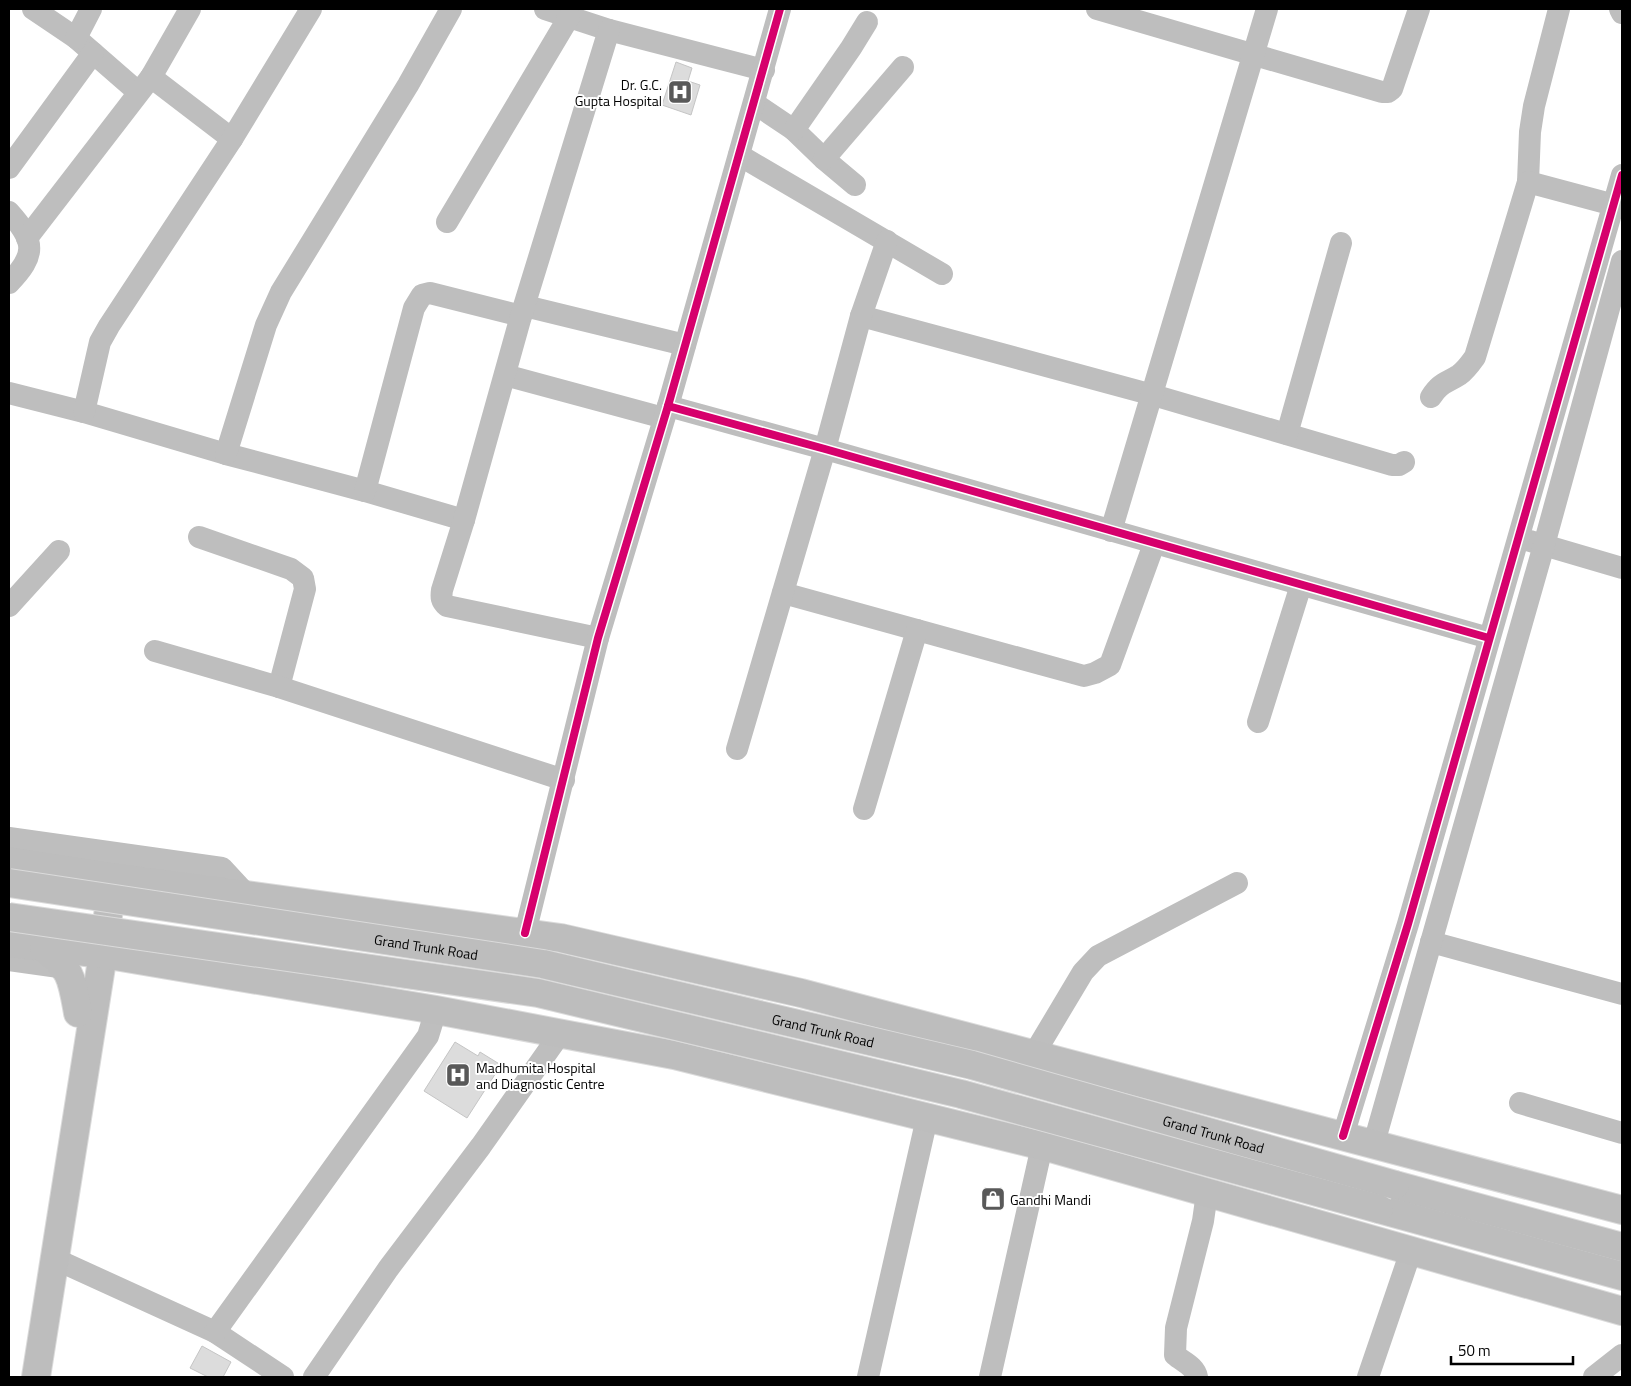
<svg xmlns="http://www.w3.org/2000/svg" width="1631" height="1386" font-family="'Titillium Web',sans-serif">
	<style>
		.building { fill: #dcdcdc; stroke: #c5c5c5 }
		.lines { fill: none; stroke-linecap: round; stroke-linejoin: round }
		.major-casing { stroke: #dbdbdb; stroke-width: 30 }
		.highway-casing { stroke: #dbdbdb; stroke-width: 30 }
		.minor { stroke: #bebebe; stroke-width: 22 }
		.major { stroke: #bdbdbd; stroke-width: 28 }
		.highway { stroke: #bdbdbd; stroke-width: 28 }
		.highway-bridge-casing { stroke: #dbdbdb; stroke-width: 30; stroke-linecap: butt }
		.highway-bridge { stroke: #bdbdbd; stroke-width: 28 }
		.cycleway-casing { stroke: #fff; stroke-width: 11 }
		.cycleway { stroke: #d6006c; stroke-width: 8 }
		.labels { text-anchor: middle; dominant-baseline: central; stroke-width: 4; stroke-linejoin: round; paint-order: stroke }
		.poi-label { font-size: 14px; fill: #000; stroke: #fff; text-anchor: start }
		.street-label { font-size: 14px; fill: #000; stroke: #fff }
	</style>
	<rect width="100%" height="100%" fill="#fff"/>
	<g class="building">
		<polygon points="676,62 692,68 688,81 700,85 691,115 662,105"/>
		<polygon points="455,1042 478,1056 480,1052 501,1065 467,1118 424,1091"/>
		<polygon points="202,1346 231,1362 223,1377 208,1377 190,1368"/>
	</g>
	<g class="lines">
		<defs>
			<polyline id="major" points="36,1377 103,954 113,877"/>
			<g id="highway">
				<polyline points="9,861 113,877 561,938 801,993 1622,1210"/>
				<polyline points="9,943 103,954 436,1010 674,1055 1051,1148 1622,1311"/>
				<path d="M44,948C72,969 72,980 78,1013"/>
				<polyline points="1395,1185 1622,1247"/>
				<polyline points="1379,1209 1622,1276"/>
			</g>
		</defs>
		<use href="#major" class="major-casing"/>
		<use href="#highway" class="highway-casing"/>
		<g class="minor">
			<polyline points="33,9 76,38 138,92"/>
			<polyline points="545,9 609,30 764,70"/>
			<polyline points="1097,9 1382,92 1388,92 1392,89 1419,9"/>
			<polyline points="1620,9 1622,13"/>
			<polyline points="76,38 91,9"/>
			<polyline points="151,77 232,139"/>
			<polyline points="754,103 794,130 824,159 855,185"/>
			<polyline points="794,130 851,48 867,22"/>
			<polyline points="739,155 942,274"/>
			<polyline points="824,159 903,67"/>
			<polyline points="9,168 93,53"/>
			<polyline points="1528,182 1530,132 1534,106 1559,9"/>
			<path d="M9,212C36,242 36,255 9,283"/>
			<polyline points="447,222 569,17"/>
			<polyline points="27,238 151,77 190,9"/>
			<polyline points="525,306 685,345"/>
			<polyline points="861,316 1153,395 1392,465 1399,465 1404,462"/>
			<polyline points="505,375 664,418"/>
			<polyline points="9,393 84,412 226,454 365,491 464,520"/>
			<path d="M1431,397C1441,382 1445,384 1459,375C1466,370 1470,364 1475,357L1528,182L1614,205"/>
			<polyline points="668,406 825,449 1489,638"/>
			<polyline points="84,412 100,342 109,326 232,139 311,9"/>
			<polyline points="1287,434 1341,243"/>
			<polyline points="226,454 266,325 281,292 408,85 451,9"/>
			<polyline points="365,491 414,308 422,295 430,293 521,316"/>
			<polyline points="1111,531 1267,9"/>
			<polyline points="199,537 291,569 303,578 305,589 279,687"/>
			<polyline points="1530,541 1622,568"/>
			<polyline points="783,593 1084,676 1095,673 1110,665 1154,544"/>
			<polyline points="9,606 59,551"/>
			<path d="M598,638L447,606C441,601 441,597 442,590L464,520L521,316L609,30"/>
			<polyline points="155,651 279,687 564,780"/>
			<polyline points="1258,722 1301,585"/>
			<polyline points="737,749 825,449 861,316 887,241"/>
			<polyline points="864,809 917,630"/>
			<polyline points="9,838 222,868 247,895"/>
			<polyline points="525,933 598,638 668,406 780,9"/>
			<polyline points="1431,942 1622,994"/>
			<polyline points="9,960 66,968"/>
			<polyline points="1034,1054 1083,972 1098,956 1237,883"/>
			<polyline points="1520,1103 1622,1133"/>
			<polyline points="1343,1136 1408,924 1622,175"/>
			<polyline points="1374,1143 1544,545 1622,261"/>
			<polyline points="55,1259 215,1332 283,1377"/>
			<polyline points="215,1332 428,1036 436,1010"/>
			<polyline points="314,1377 388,1269 481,1146 560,1034"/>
			<polyline points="868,1377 927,1118"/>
			<polyline points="990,1377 1042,1146"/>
			<path d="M1197,1377C1195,1366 1183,1362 1175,1355L1176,1328L1203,1221L1207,1193"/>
			<polyline points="1368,1377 1411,1251"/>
			<polyline points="1594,1377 1622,1355"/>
		</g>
		<use href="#major" class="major"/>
		<use href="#highway" class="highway"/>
		<defs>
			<g id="highway-bridge">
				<path id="s1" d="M9,883L543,964L972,1065L1395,1185"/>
				<polyline points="9,917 538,993 961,1094 1379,1209"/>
			</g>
		</defs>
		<use href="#highway-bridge" class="highway-bridge-casing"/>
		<use href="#highway-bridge" class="highway-bridge"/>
		<defs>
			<g id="cycleway">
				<polyline points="668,406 825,449 1489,638"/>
				<polyline points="525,933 598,638 668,406 780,9"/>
				<polyline points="1343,1136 1408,924 1622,175"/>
			</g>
		</defs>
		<use href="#cycleway" class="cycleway-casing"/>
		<use href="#cycleway" class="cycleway"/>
	</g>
	<defs>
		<symbol id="hospital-square" viewBox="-11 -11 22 22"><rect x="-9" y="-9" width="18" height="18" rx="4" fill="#595959" stroke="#fff"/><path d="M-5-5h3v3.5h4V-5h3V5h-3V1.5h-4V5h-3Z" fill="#fff"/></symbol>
		<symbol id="shop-square" viewBox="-11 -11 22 22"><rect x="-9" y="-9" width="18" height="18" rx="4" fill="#595959" stroke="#fff"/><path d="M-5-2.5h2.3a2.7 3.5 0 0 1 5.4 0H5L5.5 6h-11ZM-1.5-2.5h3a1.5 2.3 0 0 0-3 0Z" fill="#fff"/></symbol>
	</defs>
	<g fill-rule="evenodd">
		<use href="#hospital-square" x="666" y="78" width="28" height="28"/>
		<use href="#hospital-square" x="444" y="1061" width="28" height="28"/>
		<use href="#shop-square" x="979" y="1185" width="28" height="28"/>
	</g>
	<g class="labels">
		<g class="poi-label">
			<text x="662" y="84" text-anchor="end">Dr. G.C.<tspan x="662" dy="16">Gupta Hospital</tspan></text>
			<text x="476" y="1067">Madhumita Hospital<tspan x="476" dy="16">and Diagnostic Centre</tspan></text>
			<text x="1010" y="1199">Gandhi Mandi</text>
		</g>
		<g class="street-label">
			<text stroke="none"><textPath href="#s1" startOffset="422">Grand Trunk Road</textPath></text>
			<text stroke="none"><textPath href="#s1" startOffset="828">Grand Trunk Road</textPath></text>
			<text stroke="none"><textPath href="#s1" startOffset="1232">Grand Trunk Road</textPath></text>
		</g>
	</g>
	<rect width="1631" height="1386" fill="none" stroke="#000000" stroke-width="20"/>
	<path d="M1451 1356v8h122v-8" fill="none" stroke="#000000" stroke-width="2.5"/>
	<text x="1458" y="1356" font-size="15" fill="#000000" stroke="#ffffff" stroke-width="4" paint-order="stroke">50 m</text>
</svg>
